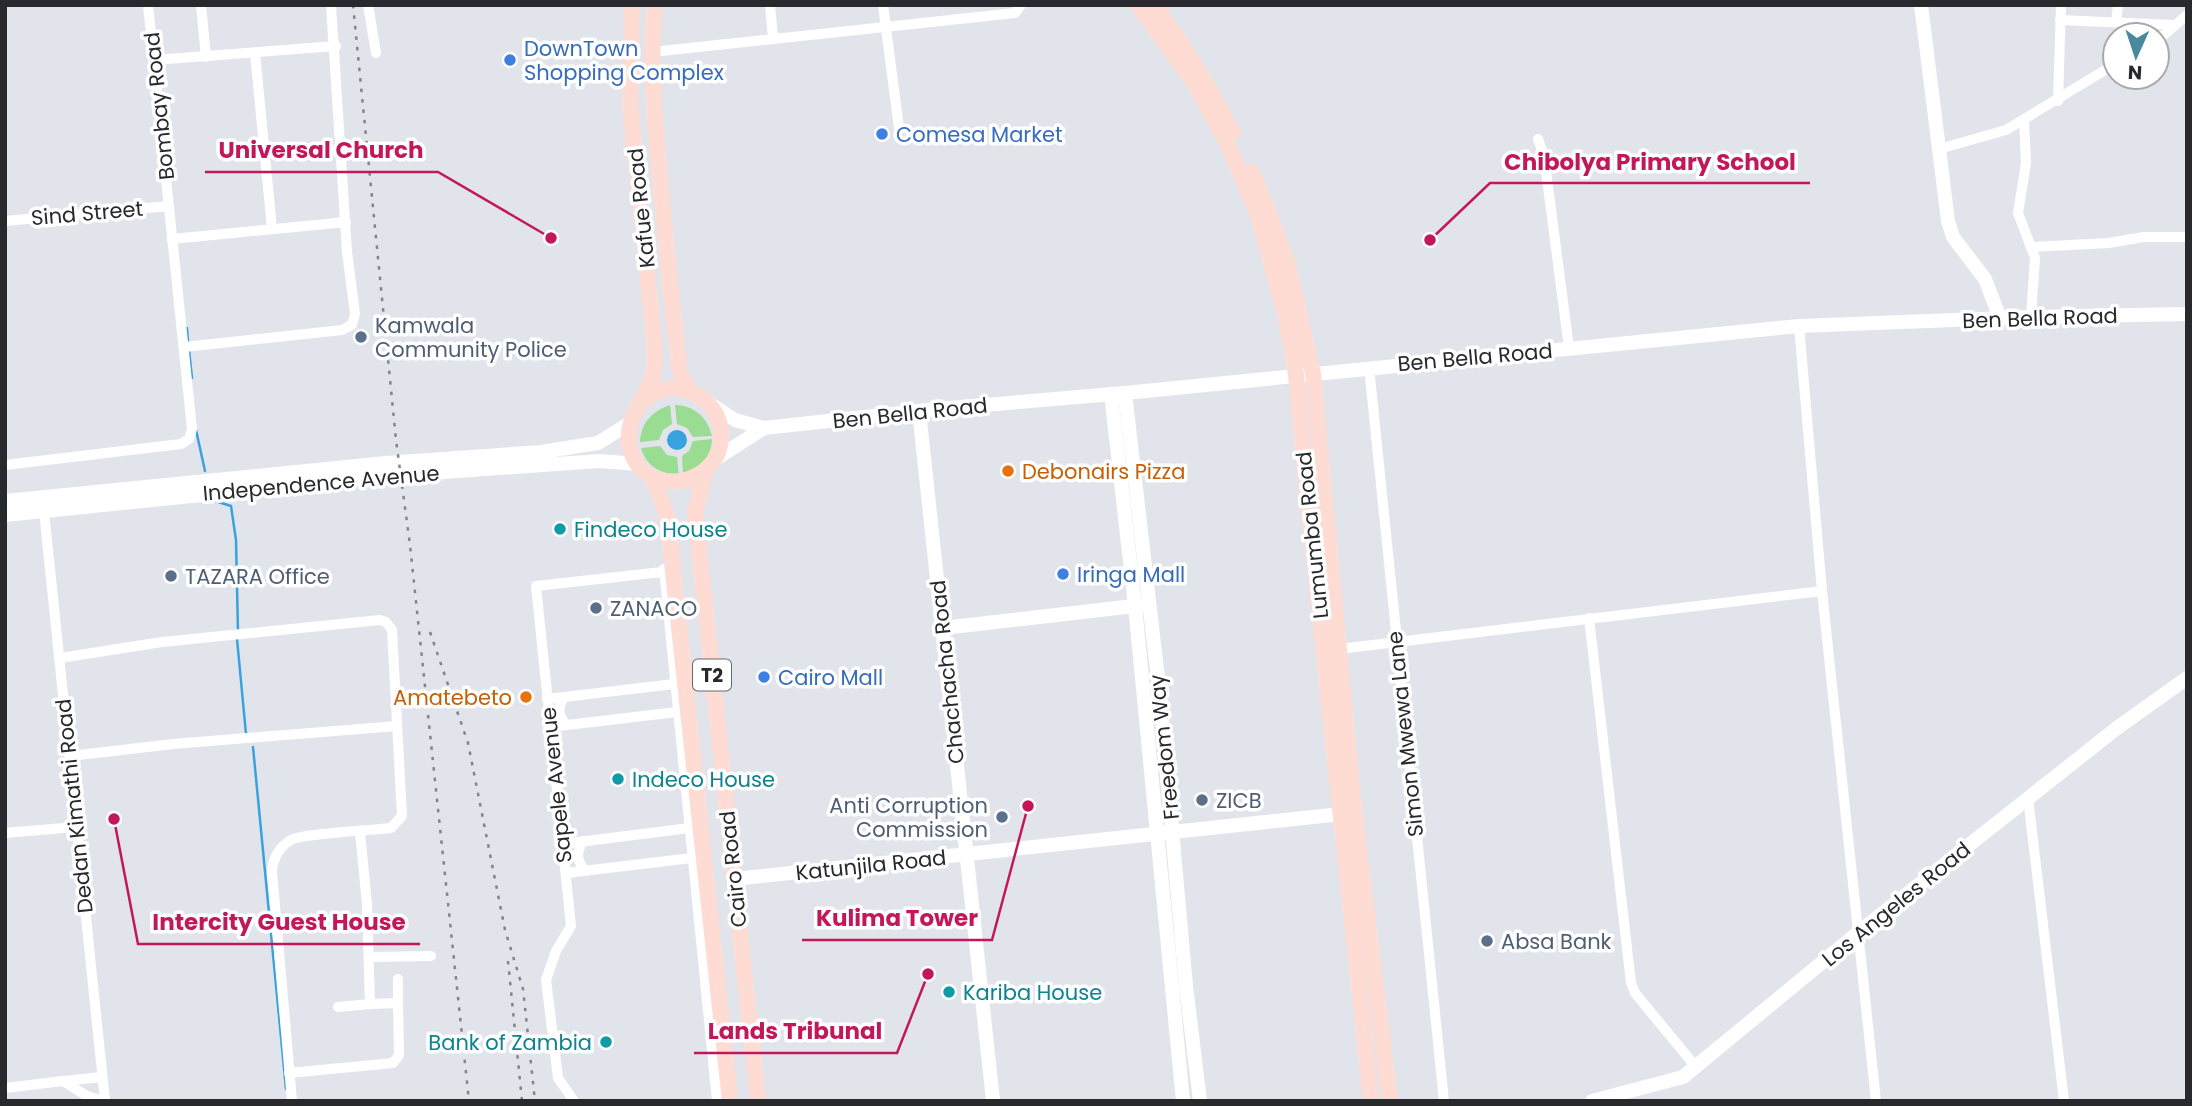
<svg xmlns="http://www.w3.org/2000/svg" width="2192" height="1106" font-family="Poppins,sans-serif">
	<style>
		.green { fill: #9adc91 }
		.water { fill: #38a2de }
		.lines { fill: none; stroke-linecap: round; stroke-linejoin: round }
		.stream { stroke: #38a2de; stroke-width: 2.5 }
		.street { stroke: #fff; stroke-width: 10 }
		.secondary { stroke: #fff; stroke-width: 14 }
		.primary { stroke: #fedcd4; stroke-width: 16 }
		.rail { stroke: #828489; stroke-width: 2.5; stroke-dasharray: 3.5 7; stroke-linecap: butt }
		.shop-dot { fill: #3f7fe0; stroke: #fff; stroke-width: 2.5 }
		.service-dot { fill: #5c6f8a; stroke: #fff; stroke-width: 2.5 }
		.food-dot { fill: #e8710a; stroke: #fff; stroke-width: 2.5 }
		.culture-dot { fill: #0f9aa8; stroke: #fff; stroke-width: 2.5 }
		.labels { text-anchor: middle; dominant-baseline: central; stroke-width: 7; stroke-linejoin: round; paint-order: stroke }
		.shield { fill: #fff; stroke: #68696b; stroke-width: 2 }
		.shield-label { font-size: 19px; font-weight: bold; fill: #28292c }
		.shop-label { font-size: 21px; fill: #366cbe; stroke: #fff; text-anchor: start }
		.street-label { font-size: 21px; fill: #28292c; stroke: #fff }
		.service-label { font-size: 21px; fill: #4e5e75; stroke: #fff; text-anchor: start }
		.food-label { font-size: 21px; fill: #c56008; stroke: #fff; text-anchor: start }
		.culture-label { font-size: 21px; fill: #0d838f; stroke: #fff; text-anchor: start }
		.leader { fill: none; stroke: #c2185b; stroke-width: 2.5 }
		.callout-dot { fill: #c2185b; stroke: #fff; stroke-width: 2.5 }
		.callout-label { font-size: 23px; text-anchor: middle; font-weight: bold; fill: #c2185b; stroke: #fff; stroke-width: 7; stroke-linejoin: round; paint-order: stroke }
	</style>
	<rect width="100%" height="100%" fill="#e2e4ec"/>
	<g class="green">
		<path d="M670,405L672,424L663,430L659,440L640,442C641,423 652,411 670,405Z"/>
		<path d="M675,405C695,406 707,417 712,436L693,437L687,428L677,424Z"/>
		<path d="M712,439C711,461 700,466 683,476L682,456L689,451L693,441Z"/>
		<path d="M660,446L667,455L677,457L679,476C660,472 647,468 641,448Z"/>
	</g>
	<circle class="water" cx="677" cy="440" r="10"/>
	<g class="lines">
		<g class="stream">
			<polyline points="187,328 188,342"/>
			<polyline points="189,350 192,378"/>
			<polyline points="196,430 205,471"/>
			<polyline points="212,500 231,506 236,540 238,633"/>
			<polyline points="237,639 246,734"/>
			<polyline points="253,747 286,1089"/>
		</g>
		<g class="street">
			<polyline points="201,5 206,57"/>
			<polyline points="368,5 376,53"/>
			<polyline points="770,5 773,38"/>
			<polyline points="883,5 899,128"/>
			<polyline points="2060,20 2173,25"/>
			<polyline points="2116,22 2118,5"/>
			<polyline points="2157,41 2187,15"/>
			<polyline points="652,52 1015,13 1021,5"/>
			<polyline points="255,53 272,229"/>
			<polyline points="154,60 336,46"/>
			<polyline points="2058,101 2061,5"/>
			<polyline points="2024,121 2026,163 2018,213 2035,258 2031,317"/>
			<polyline points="1538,139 1544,156 1569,348"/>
			<polyline points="1939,149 2006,130 2115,64"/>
			<polyline points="5,221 169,206"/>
			<polyline points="172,239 346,222"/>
			<polyline points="2032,247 2108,243 2144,237 2187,237"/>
			<polyline points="1799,326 1822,591 1876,1101"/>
			<polyline points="184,347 342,330 352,325 355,314 347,252 331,5"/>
			<polyline points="1369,367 1444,1101"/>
			<polyline points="5,465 181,444 189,439 192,429 148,5"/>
			<polyline points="44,511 105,1101"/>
			<polyline points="664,569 717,1101"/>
			<polyline points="1589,618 1631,983 1635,993 1696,1067"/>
			<polyline points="1339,649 1822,591"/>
			<path d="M60,658L162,642L380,620L386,622L392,630L402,816L391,828C373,830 301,834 291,840C279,847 273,858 272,872L292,1101"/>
			<path d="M564,697C557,708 558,716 567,725"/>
			<polyline points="547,699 674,684"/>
			<polyline points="550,727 677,712"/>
			<polyline points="70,756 173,744 397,726"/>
			<polyline points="2028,798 2064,1101"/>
			<polyline points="5,833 76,827"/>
			<path d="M583,841C576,852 576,861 586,871"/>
			<polyline points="563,844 689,828"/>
			<polyline points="566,873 692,858"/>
			<polyline points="370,957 431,956"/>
			<polyline points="398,1003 398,979"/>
			<polyline points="338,1007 370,1004"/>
			<polyline points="289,1073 393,1063 399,1055 398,1003 370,1004 367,904 360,832"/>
			<polyline points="64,1081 102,1077"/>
			<polyline points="5,1088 63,1081 87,1096 104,1101"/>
			<polyline points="574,1101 558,1078 546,980 556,951 571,926 536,586 662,572"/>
		</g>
		<g class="secondary">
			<polyline points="1921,5 1948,221 1953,237 1985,279 2000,318"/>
			<polyline points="1125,393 1160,696 1186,986 1200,1101"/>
			<polyline points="1111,394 1135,606 1183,1101"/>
			<polyline points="709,403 735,420 764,428 938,409 1125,393 1799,326 2031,317 2187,314"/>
			<polyline points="919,411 993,1101"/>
			<polyline points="714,460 764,428"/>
			<polyline points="5,501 386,463 541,452 598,443 630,423"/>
			<polyline points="5,515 388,476 599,461 638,464"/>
			<polyline points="943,628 1143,605"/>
			<polyline points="734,879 1341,814"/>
			<polyline points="1592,1101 1683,1077 1859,932 2117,728 2187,678"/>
		</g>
		<g class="primary">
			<path d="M632,5L630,107L654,341C654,353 656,366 652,378C644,401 623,421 630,448C643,499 719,489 721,437C722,405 690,380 659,391C651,394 644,401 638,406"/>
			<path d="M655,5C649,64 655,123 660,181C666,245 672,308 680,372L690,391"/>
			<polyline points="1138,5 1193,81 1227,143 1258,216 1285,313 1296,375 1309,516 1371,1101"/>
			<path d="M1154,5C1184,45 1210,88 1233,133"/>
			<polyline points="1252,172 1268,210 1288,265 1313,374 1354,809 1390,1101"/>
			<polyline points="705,472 695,513 758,1101"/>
			<polyline points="652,476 667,516 730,1101"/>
		</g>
		<g class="rail">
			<polyline points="353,5 396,440 410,545 469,1101"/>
			<polyline points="430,632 468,743 505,930 523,989 535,1101"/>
			<polyline points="508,961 522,1101"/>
		</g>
	</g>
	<g class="shop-dot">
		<circle cx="510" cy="60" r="7"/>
		<circle cx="882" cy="134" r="7"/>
		<circle cx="1063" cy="574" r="7"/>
		<circle cx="764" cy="677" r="7"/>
	</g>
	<g class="service-dot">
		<circle cx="361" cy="337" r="7"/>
		<circle cx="171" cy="576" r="7"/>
		<circle cx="596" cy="608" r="7"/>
		<circle cx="1202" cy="800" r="7"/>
		<circle cx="1002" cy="817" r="7"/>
		<circle cx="1487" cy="941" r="7"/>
	</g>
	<g class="food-dot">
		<circle cx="1008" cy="471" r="7"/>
		<circle cx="526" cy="697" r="7"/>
	</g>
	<g class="culture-dot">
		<circle cx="560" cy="529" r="7"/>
		<circle cx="618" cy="779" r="7"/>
		<circle cx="949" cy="992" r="7"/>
		<circle cx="606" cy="1042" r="7"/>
	</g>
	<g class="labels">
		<rect class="shield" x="693" y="659.5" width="38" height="31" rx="5"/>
		<g class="shield-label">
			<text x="712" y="675">T2</text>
		</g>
		<g class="shop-label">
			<text x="524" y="48">DownTown<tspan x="524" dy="24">Shopping Complex</tspan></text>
			<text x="896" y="134">Comesa Market</text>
			<text x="1077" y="574">Iringa Mall</text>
			<text x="778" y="677">Cairo Mall</text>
		</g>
		<g class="street-label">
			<text transform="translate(159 106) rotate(-96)">Bombay Road</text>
			<text transform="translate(641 208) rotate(-96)">Kafue Road</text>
			<text transform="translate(87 213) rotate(-5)">Sind Street</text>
			<text transform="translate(2040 318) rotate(-2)">Ben Bella Road</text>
			<text transform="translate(1475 357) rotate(-5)">Ben Bella Road</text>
			<text transform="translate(910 413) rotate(-6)">Ben Bella Road</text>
			<text transform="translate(321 483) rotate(-5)">Independence Avenue</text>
			<text transform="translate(1312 535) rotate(-96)">Lumumba Road</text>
			<text transform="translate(947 672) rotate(-96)">Chachacha Road</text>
			<text transform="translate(1405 734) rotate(-96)">Simon Mwewa Lane</text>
			<text transform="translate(1164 747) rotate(-96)">Freedom Way</text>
			<text transform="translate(556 785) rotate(-96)">Sapele Avenue</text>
			<text transform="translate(74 806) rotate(-96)">Dedan Kimathi Road</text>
			<text transform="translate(871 865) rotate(-6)">Katunjila Road</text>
			<text transform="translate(733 869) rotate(-96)">Cairo Road</text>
			<text transform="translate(1896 904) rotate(-39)">Los Angeles Road</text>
		</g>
		<g class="service-label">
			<text x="375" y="325">Kamwala<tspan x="375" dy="24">Community Police</tspan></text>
			<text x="185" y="576">TAZARA Office</text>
			<text x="610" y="608">ZANACO</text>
			<text x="1216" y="800">ZICB</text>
			<text x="988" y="805" text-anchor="end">Anti Corruption<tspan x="988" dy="24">Commission</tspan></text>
			<text x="1501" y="941">Absa Bank</text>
		</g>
		<g class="food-label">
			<text x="1022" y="471">Debonairs Pizza</text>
			<text x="512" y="697" text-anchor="end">Amatebeto</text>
		</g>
		<g class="culture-label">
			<text x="574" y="529">Findeco House</text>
			<text x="632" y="779">Indeco House</text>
			<text x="963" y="992">Kariba House</text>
			<text x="592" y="1042" text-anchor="end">Bank of Zambia</text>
		</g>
	</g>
	<path class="leader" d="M551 238L438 172H205M1430 240L1490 183H1810M1028 806L992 940H802M114 819L138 944H420M928 974L897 1053H694"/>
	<g class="callout-dot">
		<circle cx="551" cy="238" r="7"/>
		<circle cx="1430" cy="240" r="7"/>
		<circle cx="1028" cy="806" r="7"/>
		<circle cx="114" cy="819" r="7"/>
		<circle cx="928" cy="974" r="7"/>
	</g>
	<g class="callout-label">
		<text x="321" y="158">Universal Church</text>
		<text x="1650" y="170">Chibolya Primary School</text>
		<text x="897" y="926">Kulima Tower</text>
		<text x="279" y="930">Intercity Guest House</text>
		<text x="795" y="1039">Lands Tribunal</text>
	</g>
	<rect width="2192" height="1106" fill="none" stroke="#28292c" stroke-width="14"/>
	<g transform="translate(2136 56) rotate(183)"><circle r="33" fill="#ffffff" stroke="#a9a9ab" stroke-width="2"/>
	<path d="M0-5L12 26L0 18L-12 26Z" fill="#48899b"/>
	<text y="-10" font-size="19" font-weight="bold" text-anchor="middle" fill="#28292c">N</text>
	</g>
</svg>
